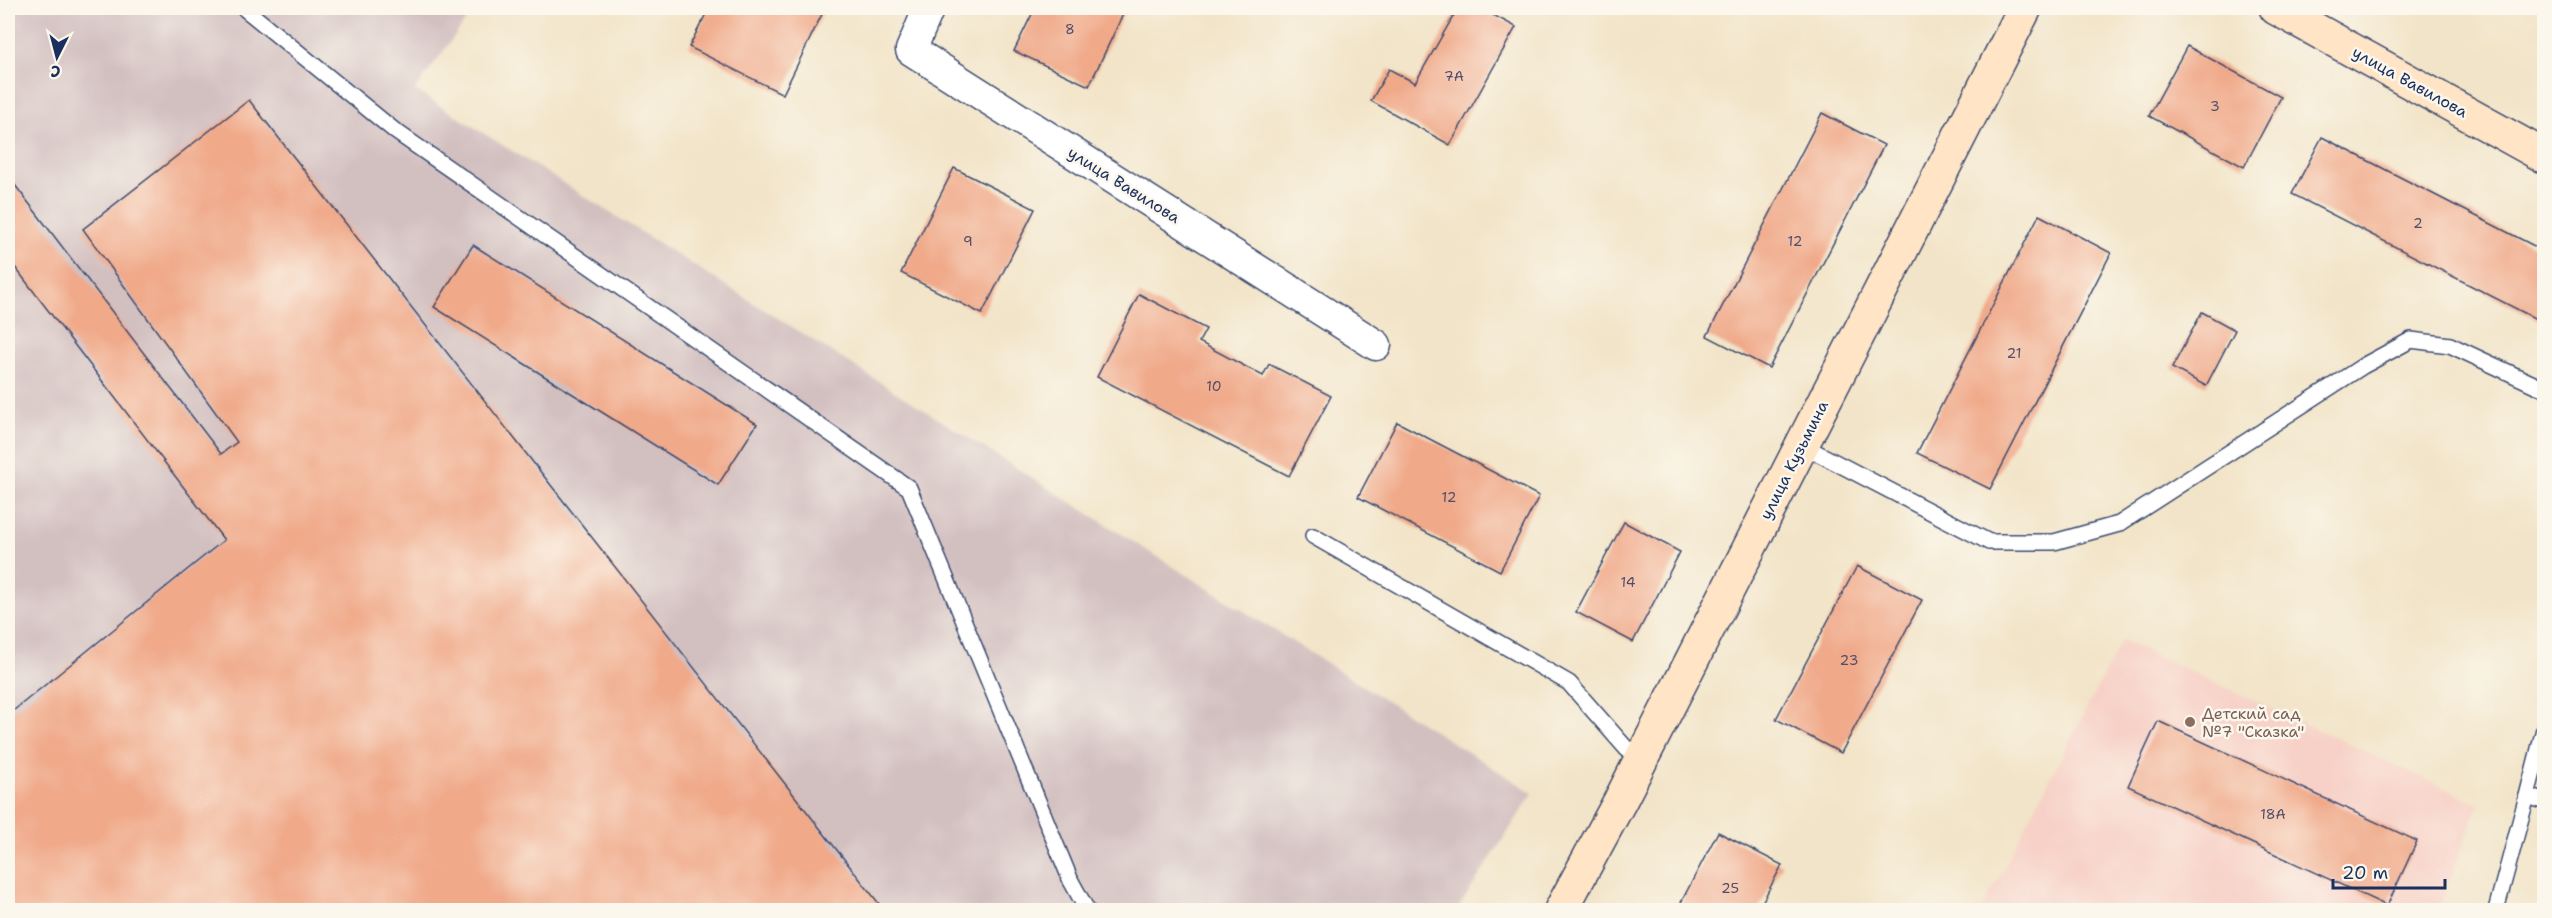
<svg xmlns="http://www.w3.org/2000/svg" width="2552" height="918" font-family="'Shantell Sans',sans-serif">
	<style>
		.built { fill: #f7d1c7 }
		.industrial { fill: #d2bfc0 }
		.building { fill: #f0a989 }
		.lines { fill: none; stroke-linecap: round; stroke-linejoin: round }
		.lane-casing { stroke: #3b4a6e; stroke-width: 18 }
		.street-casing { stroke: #3b4a6e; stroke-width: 33 }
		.secondary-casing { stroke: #3b4a6e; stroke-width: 36 }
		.lane { stroke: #fff; stroke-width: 15 }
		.street { stroke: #fff; stroke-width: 30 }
		.secondary { stroke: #ffe4c6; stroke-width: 33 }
		.education-dot { fill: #8d6e63; stroke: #fbf7ec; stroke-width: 2 }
		.labels { text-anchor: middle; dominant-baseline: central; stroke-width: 5; stroke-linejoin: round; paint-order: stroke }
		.number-label { font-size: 14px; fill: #504e69 }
		.street-label { font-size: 16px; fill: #1b2f5e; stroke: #fbf7ec }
		.education-label { font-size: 16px; fill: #785e54; stroke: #fbf7ec; text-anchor: start }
	</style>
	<rect width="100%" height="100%" fill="#fbf7ec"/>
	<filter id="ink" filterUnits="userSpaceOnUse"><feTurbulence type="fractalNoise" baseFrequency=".0167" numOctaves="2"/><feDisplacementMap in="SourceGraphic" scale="12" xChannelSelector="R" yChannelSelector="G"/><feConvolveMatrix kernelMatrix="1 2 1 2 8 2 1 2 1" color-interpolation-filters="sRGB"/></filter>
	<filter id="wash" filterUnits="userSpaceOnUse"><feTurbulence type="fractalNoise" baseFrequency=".008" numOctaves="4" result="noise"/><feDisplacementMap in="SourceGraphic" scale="24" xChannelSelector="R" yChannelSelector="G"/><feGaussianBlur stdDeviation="1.35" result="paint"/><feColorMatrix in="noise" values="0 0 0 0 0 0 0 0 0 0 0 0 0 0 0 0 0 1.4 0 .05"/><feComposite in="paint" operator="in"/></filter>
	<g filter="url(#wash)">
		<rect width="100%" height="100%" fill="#f2e4c8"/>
		<polygon class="built" points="2122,640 2479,804 2438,910 1982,910"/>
		<polygon class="industrial" points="8,8 475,8 415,90 1533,793 1457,910 8,910"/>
		<g id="blocks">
			<g class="building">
				<polygon points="709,8 825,8 783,94 689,47"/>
				<polygon points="1035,8 1126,8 1089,86 1014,51"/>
				<polygon points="1458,8 1480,8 1516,27 1450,145 1371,101 1389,69 1415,83"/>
				<polygon points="2187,46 2281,97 2244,167 2149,116"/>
				<polygon points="249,100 884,910 8,910 8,715 224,540 8,258 8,176 221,454 237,442 83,229"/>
				<polygon points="1822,113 1884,145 1769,368 1707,336"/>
				<polygon points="2322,137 2544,251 2544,323 2292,194"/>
				<polygon points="954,168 1035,209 982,314 901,273"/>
				<polygon points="2039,215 2111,253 1990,489 1917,453"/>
				<polygon points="473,245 757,424 718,485 434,307"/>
				<polygon points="1139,294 1206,329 1199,342 1263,376 1269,364 1331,396 1289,476 1097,377"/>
				<polygon points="2202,312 2235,330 2206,386 2172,368"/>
				<polygon points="1397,422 1539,496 1500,571 1358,497"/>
				<polygon points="1624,522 1680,552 1633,642 1576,612"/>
				<polygon points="1857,566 1922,600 1841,753 1776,719"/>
				<polygon points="2158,721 2417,841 2387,906 2128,786"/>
				<polygon points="1718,832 1782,865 1758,910 1677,910"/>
			</g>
		</g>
	</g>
	<g filter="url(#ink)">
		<use href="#blocks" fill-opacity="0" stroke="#3b4a6e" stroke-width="1.5"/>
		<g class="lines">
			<defs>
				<g id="lane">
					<polyline points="245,9 395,131 909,488 1071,881 1087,910"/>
					<polyline points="1802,445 1989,542 2054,542 2119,524 2363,366 2411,340 2450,345 2544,389"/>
					<polyline points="1313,536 1569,683 1639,763"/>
					<polyline points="2527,796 2544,729"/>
					<polyline points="2496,910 2527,796 2544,801"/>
				</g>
				<polyline id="street" points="929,8 911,50 1376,345"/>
				<g id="secondary">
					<polyline points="2276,8 2544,156"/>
					<polyline points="1561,910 1620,801 2025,8"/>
				</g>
			</defs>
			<use href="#lane" class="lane-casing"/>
			<use href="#street" class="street-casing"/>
			<use href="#secondary" class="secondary-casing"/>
			<use href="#lane" class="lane"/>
			<use href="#street" class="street"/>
			<use href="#secondary" class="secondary"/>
		</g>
	</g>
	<circle class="education-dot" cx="2190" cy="722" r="6"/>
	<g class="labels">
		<g class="number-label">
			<text x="1070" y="29">8</text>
			<text x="1454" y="76">7А</text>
			<text x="2215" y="106">3</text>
			<text x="2418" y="223">2</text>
			<text x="968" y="241">9</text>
			<text x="1795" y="241">12</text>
			<text x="2014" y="353">21</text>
			<text x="1214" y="386">10</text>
			<text x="1449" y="497">12</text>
			<text x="1628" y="582">14</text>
			<text x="1849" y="660">23</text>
			<text x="2273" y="814">18А</text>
			<text x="1730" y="888">25</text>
		</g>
		<g class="street-label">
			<text transform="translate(2410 82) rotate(29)">улица Вавилова</text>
			<text transform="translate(1124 185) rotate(32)">улица Вавилова</text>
			<text transform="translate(1794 460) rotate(-63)">улица Кузьмина</text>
		</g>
		<g class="education-label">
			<text x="2202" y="713">Детский сад<tspan x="2202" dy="18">№7 "Сказка"</tspan></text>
		</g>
	</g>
	<rect width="2552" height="918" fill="none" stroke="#fbf7ec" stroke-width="30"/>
	<g transform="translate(57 57) rotate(186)" stroke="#fbf7ec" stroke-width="4.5" paint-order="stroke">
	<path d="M0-4.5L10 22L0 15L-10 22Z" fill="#1b2f5e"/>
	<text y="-9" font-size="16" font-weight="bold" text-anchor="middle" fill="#1b2f5e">С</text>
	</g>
	<path d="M2333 879v9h112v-9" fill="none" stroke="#1b2f5e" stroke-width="3"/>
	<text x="2342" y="879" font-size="18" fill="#1b2f5e" stroke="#fbf7ec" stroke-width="4.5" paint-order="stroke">20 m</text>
</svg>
